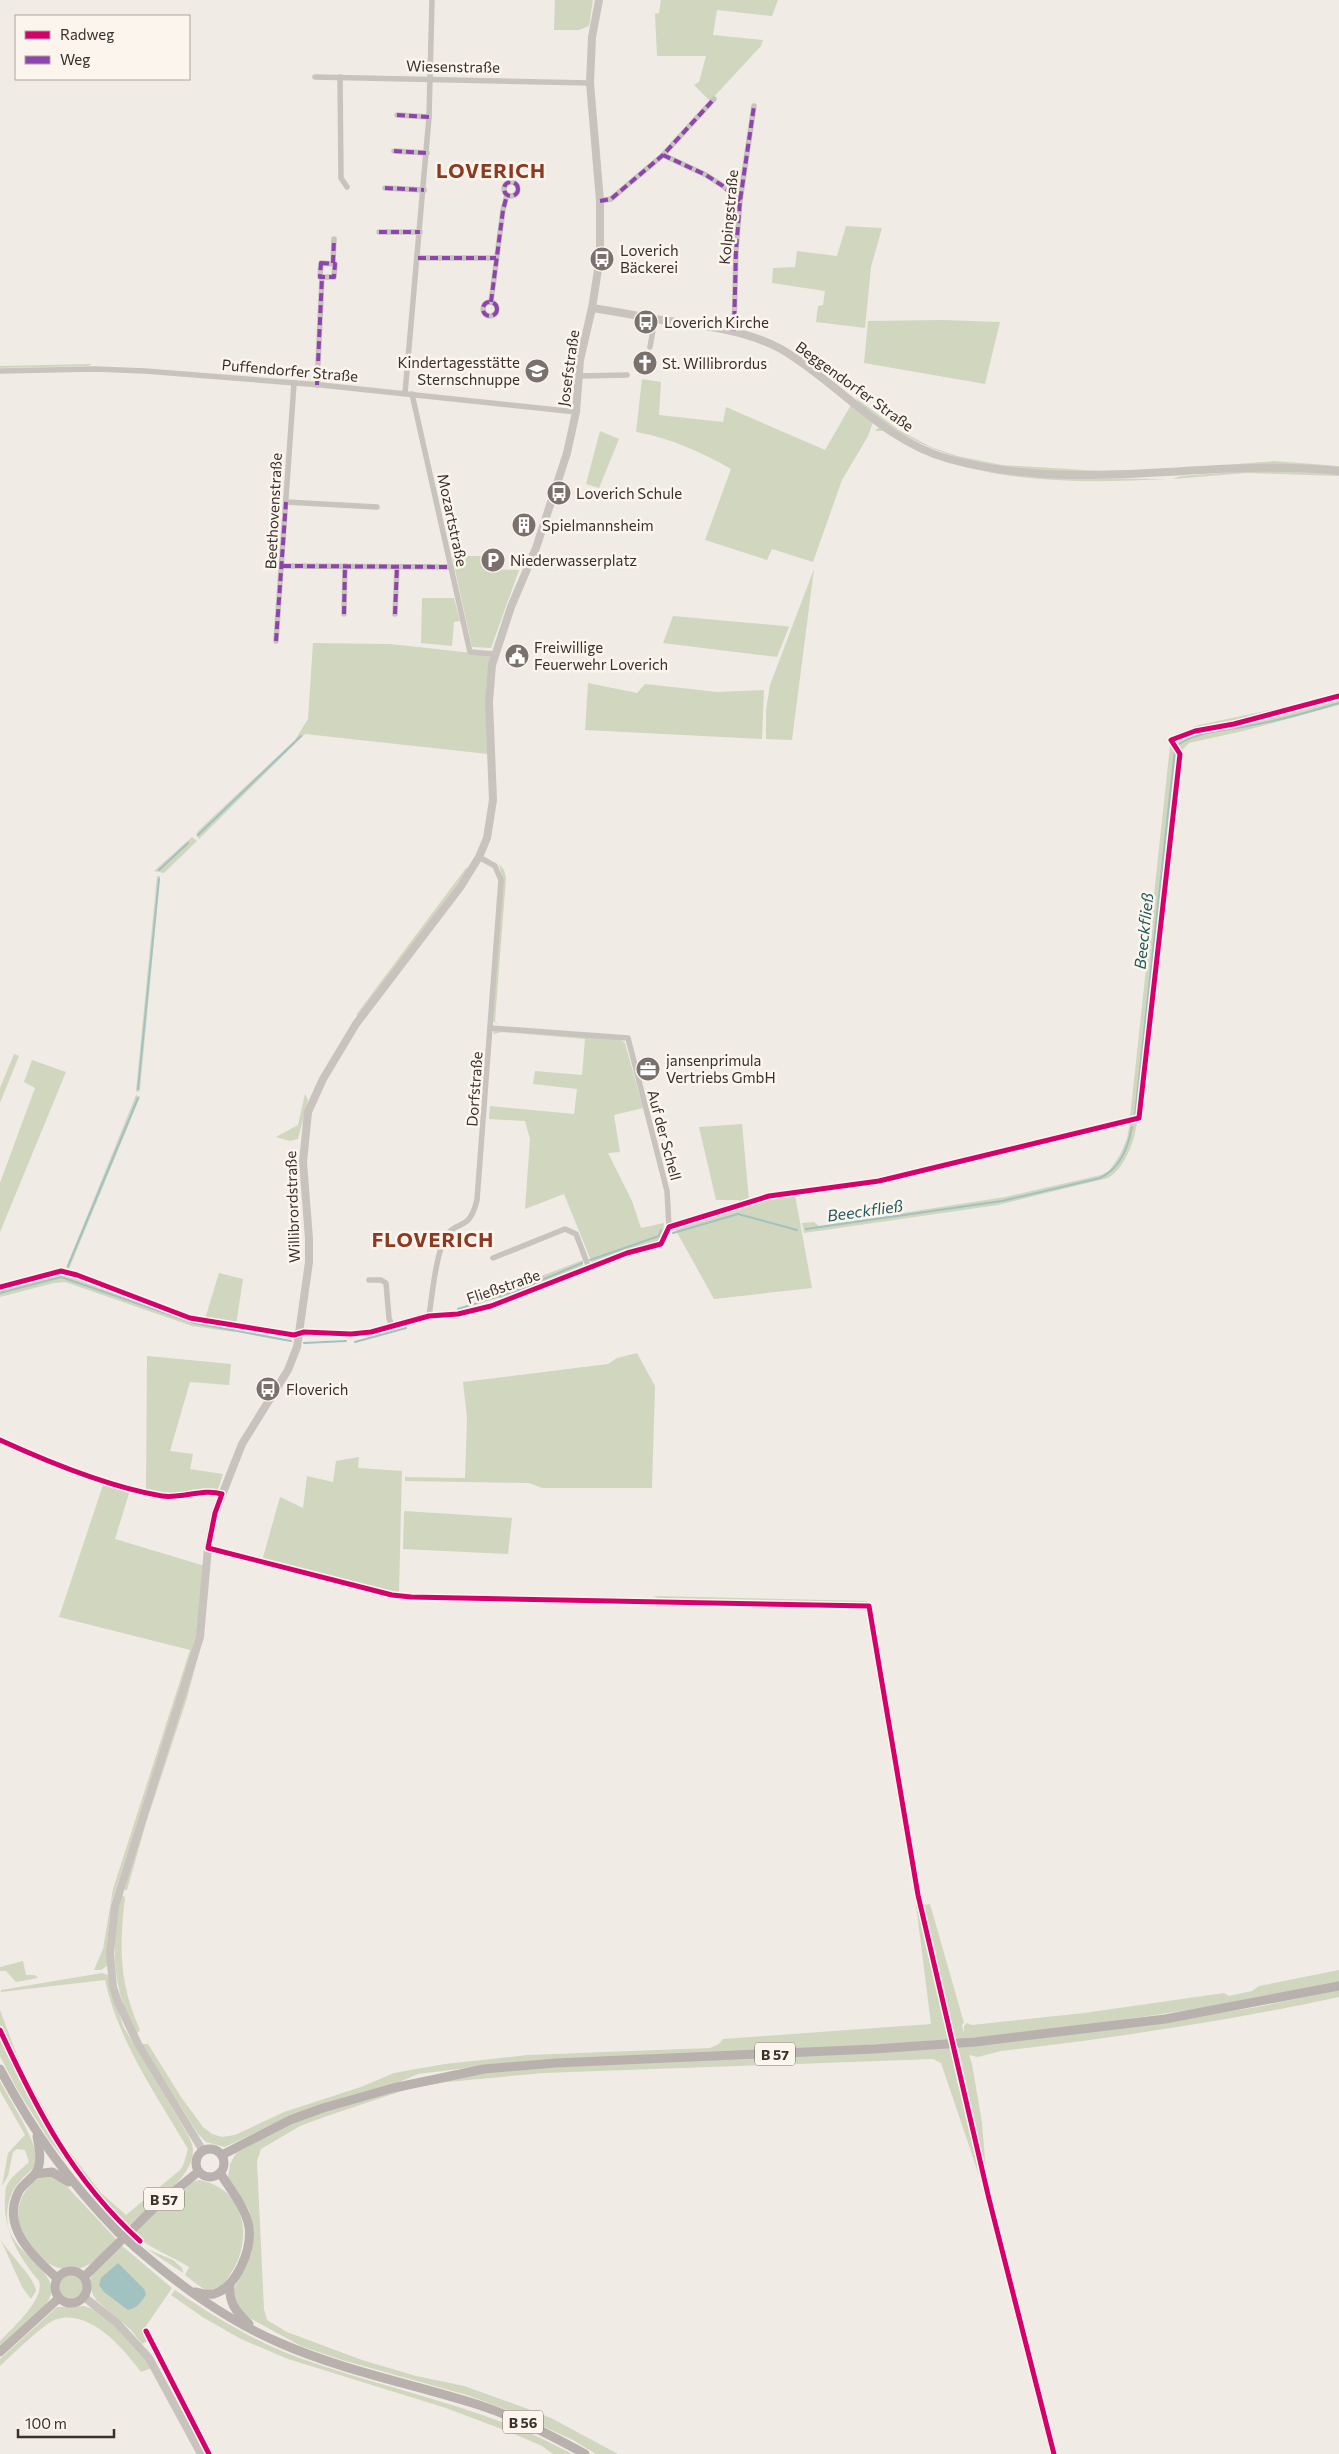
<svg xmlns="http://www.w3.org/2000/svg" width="1339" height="2454" font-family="Commissioner,sans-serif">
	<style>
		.green { fill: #d1d6bf }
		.water { fill: #a1c2c1 }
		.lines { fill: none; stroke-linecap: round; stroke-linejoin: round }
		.stream { stroke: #a1c2c1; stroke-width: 2 }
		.minor { stroke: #c9c3be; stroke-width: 5.5 }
		.tertiary { stroke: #c9c3be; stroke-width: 8 }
		.secondary { stroke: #bab3ae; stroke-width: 9 }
		.primary { stroke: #b8b1ad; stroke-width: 9 }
		.primary-bridge { stroke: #b8b1ad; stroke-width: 9 }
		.quiet { stroke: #8e44ad; stroke-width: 4; stroke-dasharray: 8 4; stroke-linecap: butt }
		.cycleway-casing { stroke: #fbf5ee; stroke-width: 8 }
		.cycleway { stroke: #d6006c; stroke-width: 5 }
		.labels { text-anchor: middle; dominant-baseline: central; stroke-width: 5; stroke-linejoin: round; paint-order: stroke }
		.shield { fill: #fbf5ee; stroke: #756b66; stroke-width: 1 }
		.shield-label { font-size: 14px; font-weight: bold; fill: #3b302b }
		.street-label { font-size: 15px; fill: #3b302b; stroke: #fbf5ee }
		.poi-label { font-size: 15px; fill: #3b302b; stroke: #fbf5ee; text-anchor: start }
		.water-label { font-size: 16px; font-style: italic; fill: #1f5a5e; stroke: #fbf5ee }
		.district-label { font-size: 20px; font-weight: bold; letter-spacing: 1px; fill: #8c3b22; stroke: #fbf5ee }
	</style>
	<rect width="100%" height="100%" fill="#f0ebe5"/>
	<g class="green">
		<polygon points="555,0 593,0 589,26 579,30 554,30"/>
		<polygon points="661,0 778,0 772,16 717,10 713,35 763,40 761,46 710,101 694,85 699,82 706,56 657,56 655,14 659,13"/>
		<polygon points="846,226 882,228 871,267 865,328 816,322 818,306 823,305 825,291 772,283 773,268 795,267 797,251 837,256"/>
		<polygon points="942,320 1000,322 985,384 864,363 868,321"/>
		<polygon points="92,364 88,366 0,368 0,366"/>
		<path d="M642,379L661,382L659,415L723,422L726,407L825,450L851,405L873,422L868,436L842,480L813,562L772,549L767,560L705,540L731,469C702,452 670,438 636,432Z"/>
		<path d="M856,398L899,430L931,447L957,456L1002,465L1101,471L1173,469L1274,461L1339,466V468C1198,453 1016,510 890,426C880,419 861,408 856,398Z"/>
		<path d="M879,427L950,462L984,471L1069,478L1167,479C1074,484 964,485 883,431H875Z"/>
		<polygon points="600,431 619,439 599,488 586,484"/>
		<polygon points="1272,469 1339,473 1339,476 1246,473 1173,479 1181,476"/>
		<polygon points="452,556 485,556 484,569 519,570 491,648 472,647"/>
		<polygon points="814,569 792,740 766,739 766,710 770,685"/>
		<polygon points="422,598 454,598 460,621 454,622 452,646 421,643"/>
		<polygon points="673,616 785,626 789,627 777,657 663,643"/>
		<path d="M313,643L390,644L491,655C483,688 487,721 488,754L305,734L199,839L196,835L198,831L295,740L308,719Z"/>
		<polygon points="588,683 637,693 645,684 717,692 764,690 762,739 585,730"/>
		<polygon points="1336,696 1177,736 1175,734 1199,725"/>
		<polygon points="1339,698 1339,705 1243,731 1189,743 1183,749 1181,759 1180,749 1175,743 1180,738 1203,731 1236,726"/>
		<polygon points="1170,746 1177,750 1177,761 1137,1116 1130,1117"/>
		<polygon points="192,837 197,841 164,873 154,871"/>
		<polygon points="499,864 504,870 506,878 495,1021 499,1025 493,1021 503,880"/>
		<polygon points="466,868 468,868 463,876 359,1016 356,1015"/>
		<polygon points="157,876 160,876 140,1090 138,1092 136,1091"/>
		<polygon points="493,1029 619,1039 625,1043 643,1108 614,1115 620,1152 608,1153 632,1201 641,1228 664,1223 663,1237 656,1243 592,1263 564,1194 525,1209 530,1139 525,1121 489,1119 490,1106 574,1114 577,1089 533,1084 535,1071 582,1075 585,1039 502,1032 494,1034"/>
		<polygon points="14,1054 19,1056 0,1103 0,1088"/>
		<polygon points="32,1060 66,1072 0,1232 0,1183 35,1088 24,1082"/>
		<polygon points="305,1094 308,1100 298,1139 290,1141 276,1137 298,1125"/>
		<polygon points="136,1095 140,1097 69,1269 66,1268"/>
		<path d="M1137,1121C1135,1141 1125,1168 1108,1178L998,1205L804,1233L802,1223L814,1222L819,1226L1005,1197L1101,1175L1109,1171L1120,1155L1127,1139L1130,1122Z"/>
		<polygon points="742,1124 749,1200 739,1202 739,1200 716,1200 699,1127"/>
		<polygon points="792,1194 795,1195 812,1288 714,1299 674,1227 769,1198"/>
		<polygon points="583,1260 583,1267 500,1300 497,1293"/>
		<polygon points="61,1273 97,1284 191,1320 235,1328 235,1332 192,1326 65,1282 54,1283 0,1297 0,1289"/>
		<polygon points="219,1273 243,1279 236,1325 205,1319"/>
		<polygon points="637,1353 655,1386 652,1488 542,1488 529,1483 405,1481 405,1477 465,1478 467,1418 463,1382 608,1364 617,1358"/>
		<polygon points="147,1356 231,1364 229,1385 190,1382 170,1451 193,1454 190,1469 223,1474 218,1489 175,1496 146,1491"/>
		<polygon points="359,1457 358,1468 402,1471 399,1592 394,1594 262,1561 280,1497 303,1508 307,1476 333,1482 336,1461"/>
		<polygon points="104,1482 130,1490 115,1539 205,1566 198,1627 193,1651 111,1904 107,1944 108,1965 101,1970 94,1970 103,1949 113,1889 190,1650 59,1617"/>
		<polygon points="404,1511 512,1518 508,1554 403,1549"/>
		<polygon points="654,1596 867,1601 867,1604 661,1600"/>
		<polygon points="204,1634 187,1698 146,1823 127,1890 123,1889"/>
		<path d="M121,1895L125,1897C119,1947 119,1983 140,2030L136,2035C111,1985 111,1948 121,1895Z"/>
		<path d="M930,1904L964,2023L962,2025L964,2034V2026L967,2023L972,2025L1084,2013L1224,1993L1229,1996L1252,1991L1259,1986L1339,1970V1982C1212,2010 1085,2025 956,2040L923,1905Z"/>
		<polygon points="916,1905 920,1907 951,2041 499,2064 418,2074 390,2086 289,2117 225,2147 206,2142 198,2134 142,2044 148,2044 181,2097 203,2127 212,2134 222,2137 235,2135 284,2112 361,2087 394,2073 445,2064 528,2055 710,2048 719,2044 723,2039 931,2024"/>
		<polygon points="23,1961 26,1975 35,1975 38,1978 16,1982 6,1971 0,1971 0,1967"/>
		<path d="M102,1973L108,1975L109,1978L123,2026L188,2135C190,2140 193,2145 193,2150C194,2178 147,2209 127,2227L99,2198L60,2145L17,2067L0,2029V2010L21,2066L62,2142L101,2193L126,2215L180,2170L183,2166L188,2149C157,2096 118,2041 105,1980L1,1992V1990Z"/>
		<path d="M1339,1990V1997C1228,2021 1114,2038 1001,2051L978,2057L969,2055L972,2064L982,2123L987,2183L958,2046L1151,2024L1257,2007Z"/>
		<polygon points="0,2035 16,2071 57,2146 87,2188 49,2140 17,2089 0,2056"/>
		<polygon points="952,2047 957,2065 957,2082 965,2100 983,2181 981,2181 941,2063 933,2059 544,2073 447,2082 411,2088 327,2116 300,2126 261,2149 257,2161 264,2309 267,2320 287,2332 362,2360 416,2376 464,2386 528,2409 551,2418 618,2454 596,2454 573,2440 510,2411 467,2395 342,2360 301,2346 244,2315 234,2301 233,2291 251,2253 254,2229 249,2210 228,2177 230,2164 236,2153 284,2127 305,2118 420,2083 504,2070"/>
		<path d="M0,2081C9,2099 38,2142 36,2160C36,2168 26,2174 21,2180C9,2192 5,2210 8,2226C14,2254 57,2271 51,2294C47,2311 13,2337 0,2350V2341C12,2328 45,2300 39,2281C17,2255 0,2226 6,2187C11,2176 21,2170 29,2162L25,2150L17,2149L13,2152L8,2176L2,2186L8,2153L25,2135L0,2091Z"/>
		<path d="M45,2175L58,2177L116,2239C108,2248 98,2260 88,2265C49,2286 0,2229 25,2192C30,2184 36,2178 45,2175Z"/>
		<path d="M199,2180C245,2188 254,2238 231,2273C226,2281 221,2289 211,2290C203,2291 192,2280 185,2275L189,2267C170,2255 149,2248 132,2233C148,2217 178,2185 199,2180Z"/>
		<path d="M1,2240C8,2253 36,2279 36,2291L31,2299L22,2287Z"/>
		<polygon points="121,2245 172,2288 146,2326 145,2331 149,2340 142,2344 131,2330 96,2300 90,2288 90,2280 94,2272"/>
		<polygon points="147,2249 173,2260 182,2268 183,2273"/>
		<circle cx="71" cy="2287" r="12"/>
		<path d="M175,2290C211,2315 254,2341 297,2357C389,2391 486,2406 572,2454H553L542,2446L512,2433L446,2408L288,2359L241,2339L204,2318L171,2295Z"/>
		<path d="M84,2306C113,2314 136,2344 152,2368L141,2372C124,2349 90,2309 57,2319C45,2322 11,2356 0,2366V2359L57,2307Z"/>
	</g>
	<path class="water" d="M118,2263L144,2289L146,2294C142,2302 137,2308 128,2310L104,2292L99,2285L101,2278Z"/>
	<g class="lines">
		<g class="stream">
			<path d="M1179,744C1199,731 1230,730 1253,725C1282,720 1311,711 1339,703"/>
			<polyline points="198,835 301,736"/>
			<polyline points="159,870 188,843"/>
			<polyline points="138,1089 159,879"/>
			<polyline points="1135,1115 1175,749"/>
			<path d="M806,1229L1002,1201L1100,1178C1121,1168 1128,1147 1132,1127"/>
			<polyline points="673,1233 738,1214 797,1230"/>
			<polyline points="590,1260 659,1236 661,1230"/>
			<polyline points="68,1266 138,1098"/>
			<polyline points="0,1293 61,1277 194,1323 291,1341"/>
			<polyline points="458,1309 516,1291 582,1263"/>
			<polyline points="355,1342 406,1328"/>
			<polyline points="304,1343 346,1341"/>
		</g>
		<g class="minor">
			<polyline points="315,77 590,83"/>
			<polyline points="340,77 341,178 347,187"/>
			<polyline points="397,115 429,117"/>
			<polyline points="394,151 427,153"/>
			<polyline points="663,155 706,175 723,186 740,201"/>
			<circle cx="511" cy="189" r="7"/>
			<polyline points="385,188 424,190"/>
			<polyline points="600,201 611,199 663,155 714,99"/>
			<polyline points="379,232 420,232"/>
			<polyline points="418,258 496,258"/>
			<polygon points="321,263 335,264 334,277 320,277"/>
			<polyline points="333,263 334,239"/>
			<polyline points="491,302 503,210 507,195"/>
			<circle cx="490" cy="309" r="7"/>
			<polyline points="734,331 736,250 740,201 754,106"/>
			<polyline points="650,347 655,319"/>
			<polyline points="0,371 95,369 145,371 321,385 576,412"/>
			<polyline points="579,376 627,375"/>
			<polyline points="317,385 322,277"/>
			<polyline points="405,393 429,117 432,0"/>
			<polyline points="412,394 470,652 495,654"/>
			<polyline points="286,502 377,507"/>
			<polyline points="283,566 451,567"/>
			<polyline points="344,614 345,566"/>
			<polyline points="395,614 397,567"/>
			<polyline points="276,641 294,383"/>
			<polyline points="493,1258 565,1229 576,1234 589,1268"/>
			<polyline points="369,1280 381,1280 386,1283 389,1318 392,1326"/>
			<path d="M429,1316C432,1296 436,1253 446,1236C457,1219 469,1233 477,1200L501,880L495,866L479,857"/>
			<polyline points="299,1333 351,1334 371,1332 429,1316 458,1314 491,1306 627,1253 661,1244 669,1227 667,1191 628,1038 490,1028"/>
		</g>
		<g class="tertiary">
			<path d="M592,308C613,311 634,315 654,319C697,325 742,328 781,349C838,382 883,441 949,459C1079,495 1208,457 1339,471"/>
			<polyline points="203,2151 138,2044 118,2002 113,1987 110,1953 115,1906 200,1637 208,1548 215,1513 242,1444 288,1370 297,1347 309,1262 309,1239 303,1162 308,1112 323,1079 356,1024 461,886 479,857 487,838 493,800 489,702 492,665 511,607 536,548 567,453 576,412 580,360 592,308 600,257 600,201 590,83 592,37 599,0"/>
			<polyline points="84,2297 116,2322 149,2358 201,2454"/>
		</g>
		<polyline class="secondary" points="0,2352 59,2298"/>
		<g class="primary">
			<path d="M0,2069C33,2131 68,2181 118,2232"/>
			<path d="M37,2136C39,2148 43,2163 35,2174C30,2180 23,2184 19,2191C0,2226 33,2257 57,2278"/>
			<circle cx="210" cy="2163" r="14"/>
			<polyline points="222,2155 290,2120 323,2108 393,2088 484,2069 556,2063 874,2049 975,2042 1165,2019 1339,1986"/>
			<polyline points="35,2174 52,2172 69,2182"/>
			<path d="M135,2247C179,2285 226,2320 280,2343C344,2371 413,2384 479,2405C516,2417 551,2435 585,2454"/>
			<circle cx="71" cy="2287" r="16"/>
			<polyline points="84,2277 156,2206 198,2172"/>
			<path d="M230,2284C228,2302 236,2312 249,2324"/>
			<path d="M195,2292C201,2293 207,2295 214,2294C237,2287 252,2249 249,2227C246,2208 230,2189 220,2173"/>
		</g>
		<polyline class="primary-bridge" points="118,2232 135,2247"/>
		<g class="quiet">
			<polyline points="397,115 429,117"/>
			<polyline points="394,151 427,153"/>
			<polyline points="663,155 706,175 723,186 740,201"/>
			<circle cx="511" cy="189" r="7"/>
			<polyline points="385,188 424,190"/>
			<polyline points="600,201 611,199 663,155 714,99"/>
			<polyline points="379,232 420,232"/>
			<polyline points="418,258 496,258"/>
			<polygon points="321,263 335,264 334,277 320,277"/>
			<polyline points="333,263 334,239"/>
			<polyline points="491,302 503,210 507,195"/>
			<circle cx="490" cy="309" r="7"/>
			<polyline points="734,331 736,250 740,201 754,106"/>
			<polyline points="317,385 322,277"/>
			<polyline points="283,566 451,567"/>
			<polyline points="344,614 345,566"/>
			<polyline points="395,614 397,567"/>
			<polyline points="276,641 286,502"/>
		</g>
		<defs>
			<g id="cycleway">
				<polyline points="0,1287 61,1271 77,1275 190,1318 294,1335 304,1332 351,1334 371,1332 429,1316 458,1314 491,1306 627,1253 661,1244 669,1227 769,1196 879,1181 1139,1118 1180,754 1171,740 1195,731 1234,724 1339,696"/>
				<path d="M0,1440C48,1462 109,1487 162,1496C182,1499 203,1488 222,1494L215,1513L208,1548L392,1595L411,1597L869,1606L918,1895L989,2199L1054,2454"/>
				<path d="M0,2030C38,2112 72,2179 140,2241"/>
				<polyline points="146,2331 209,2454"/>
			</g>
		</defs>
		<use href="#cycleway" class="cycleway-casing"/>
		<use href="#cycleway" class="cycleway"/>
	</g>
	<defs>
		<symbol id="bus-disc" viewBox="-11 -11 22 22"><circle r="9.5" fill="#7a716c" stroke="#fbf5ee"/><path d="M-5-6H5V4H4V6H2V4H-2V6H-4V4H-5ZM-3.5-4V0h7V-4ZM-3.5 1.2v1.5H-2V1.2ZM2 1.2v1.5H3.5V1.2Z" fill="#fff"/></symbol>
		<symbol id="church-disc" viewBox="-11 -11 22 22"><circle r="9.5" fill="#7a716c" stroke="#fbf5ee"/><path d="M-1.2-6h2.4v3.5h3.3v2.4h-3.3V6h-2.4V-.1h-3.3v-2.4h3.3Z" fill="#fff"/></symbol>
		<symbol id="school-disc" viewBox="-11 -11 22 22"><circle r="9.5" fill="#7a716c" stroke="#fbf5ee"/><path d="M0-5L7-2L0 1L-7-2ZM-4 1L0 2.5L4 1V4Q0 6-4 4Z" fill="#fff"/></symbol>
		<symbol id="building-disc" viewBox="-11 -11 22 22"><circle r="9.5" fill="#7a716c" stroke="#fbf5ee"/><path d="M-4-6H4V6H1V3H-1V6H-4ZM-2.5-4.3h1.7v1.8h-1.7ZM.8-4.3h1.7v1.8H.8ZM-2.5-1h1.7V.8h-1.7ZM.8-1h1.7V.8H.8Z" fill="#fff"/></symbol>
		<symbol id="parking-disc" viewBox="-11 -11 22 22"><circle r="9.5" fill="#7a716c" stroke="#fbf5ee"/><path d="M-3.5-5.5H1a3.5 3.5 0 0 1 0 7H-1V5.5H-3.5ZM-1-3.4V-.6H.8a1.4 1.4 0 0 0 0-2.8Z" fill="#fff"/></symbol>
		<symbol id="civic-disc" viewBox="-11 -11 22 22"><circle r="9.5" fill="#7a716c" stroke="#fbf5ee"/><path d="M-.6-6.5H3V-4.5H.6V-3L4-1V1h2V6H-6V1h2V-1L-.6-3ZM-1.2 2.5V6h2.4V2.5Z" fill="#fff"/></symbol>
		<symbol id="office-disc" viewBox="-11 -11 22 22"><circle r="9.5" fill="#7a716c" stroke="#fbf5ee"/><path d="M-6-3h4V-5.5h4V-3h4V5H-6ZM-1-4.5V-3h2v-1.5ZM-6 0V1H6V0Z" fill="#fff"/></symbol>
	</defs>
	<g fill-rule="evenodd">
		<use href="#bus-disc" x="588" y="245" width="28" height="28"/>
		<use href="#bus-disc" x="632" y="308" width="28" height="28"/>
		<use href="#church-disc" x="631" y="349" width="28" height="28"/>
		<use href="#school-disc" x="523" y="357" width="28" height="28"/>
		<use href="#bus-disc" x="545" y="479" width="28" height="28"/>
		<use href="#building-disc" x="510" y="511" width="28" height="28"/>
		<use href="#parking-disc" x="479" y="546" width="28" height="28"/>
		<use href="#civic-disc" x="503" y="642" width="28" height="28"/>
		<use href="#office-disc" x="634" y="1055" width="28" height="28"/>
		<use href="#bus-disc" x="254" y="1375" width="28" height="28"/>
	</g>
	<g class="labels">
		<g class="shield">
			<rect x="755" y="2042.5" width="40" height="23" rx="4"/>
			<rect x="144" y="2187.5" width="40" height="23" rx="4"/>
			<rect x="503" y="2410.5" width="40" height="23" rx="4"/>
		</g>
		<g class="shield-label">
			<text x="775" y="2054">B 57</text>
			<text x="164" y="2199">B 57</text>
			<text x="523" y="2422">B 56</text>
		</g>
		<g class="street-label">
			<text transform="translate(453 66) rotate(1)">Wiesenstraße</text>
			<text transform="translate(728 217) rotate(-85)">Kolpingstraße</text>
			<text transform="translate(568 368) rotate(-82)">Josefstraße</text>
			<text transform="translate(290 370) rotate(5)">Puffendorfer Straße</text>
			<text transform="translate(855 386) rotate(36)">Beggendorfer Straße</text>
			<text transform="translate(273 511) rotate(-87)">Beethovenstraße</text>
			<text transform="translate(453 520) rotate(78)">Mozartstraße</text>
			<text transform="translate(474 1089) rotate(-86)">Dorfstraße</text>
			<text transform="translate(665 1135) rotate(75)">Auf der Schell</text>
			<text transform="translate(292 1207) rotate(-92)">Willibrordstraße</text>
			<text transform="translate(503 1286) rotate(-19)">Fließstraße</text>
		</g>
		<g class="poi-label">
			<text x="620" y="250">Loverich<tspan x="620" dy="17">Bäckerei</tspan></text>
			<text x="664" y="322">Loverich Kirche</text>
			<text x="520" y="362" text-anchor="end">Kindertagesstätte<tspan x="520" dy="17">Sternschnuppe</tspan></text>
			<text x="662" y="363">St. Willibrordus</text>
			<text x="576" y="493">Loverich Schule</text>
			<text x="542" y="525">Spielmannsheim</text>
			<text x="510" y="560">Niederwasserplatz</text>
			<text x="534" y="647">Freiwillige<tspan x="534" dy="17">Feuerwehr Loverich</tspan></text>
			<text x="666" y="1060">jansenprimula<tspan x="666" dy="17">Vertriebs GmbH</tspan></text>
			<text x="286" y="1389">Floverich</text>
		</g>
		<g class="water-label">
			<text transform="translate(1143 931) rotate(-84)">Beeckfließ</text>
			<text transform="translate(865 1210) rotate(-8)">Beeckfließ</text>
		</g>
		<g class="district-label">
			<text x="491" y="170">LOVERICH</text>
			<text x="433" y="1239">FLOVERICH</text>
		</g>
	</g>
	<rect x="15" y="15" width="175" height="65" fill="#fbf5ee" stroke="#aea6a0"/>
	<rect x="25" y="31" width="25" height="8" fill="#d6006c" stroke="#aea6a0"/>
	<text x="60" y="40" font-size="15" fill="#3b302b">Radweg</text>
	<rect x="25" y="56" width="25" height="8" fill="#8e44ad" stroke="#aea6a0"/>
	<text x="60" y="65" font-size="15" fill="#3b302b">Weg</text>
	<path d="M18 2429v8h96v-8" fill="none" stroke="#3b302b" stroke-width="2.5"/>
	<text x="25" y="2429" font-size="15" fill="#3b302b" stroke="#fbf5ee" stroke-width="4" paint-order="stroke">100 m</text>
</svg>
